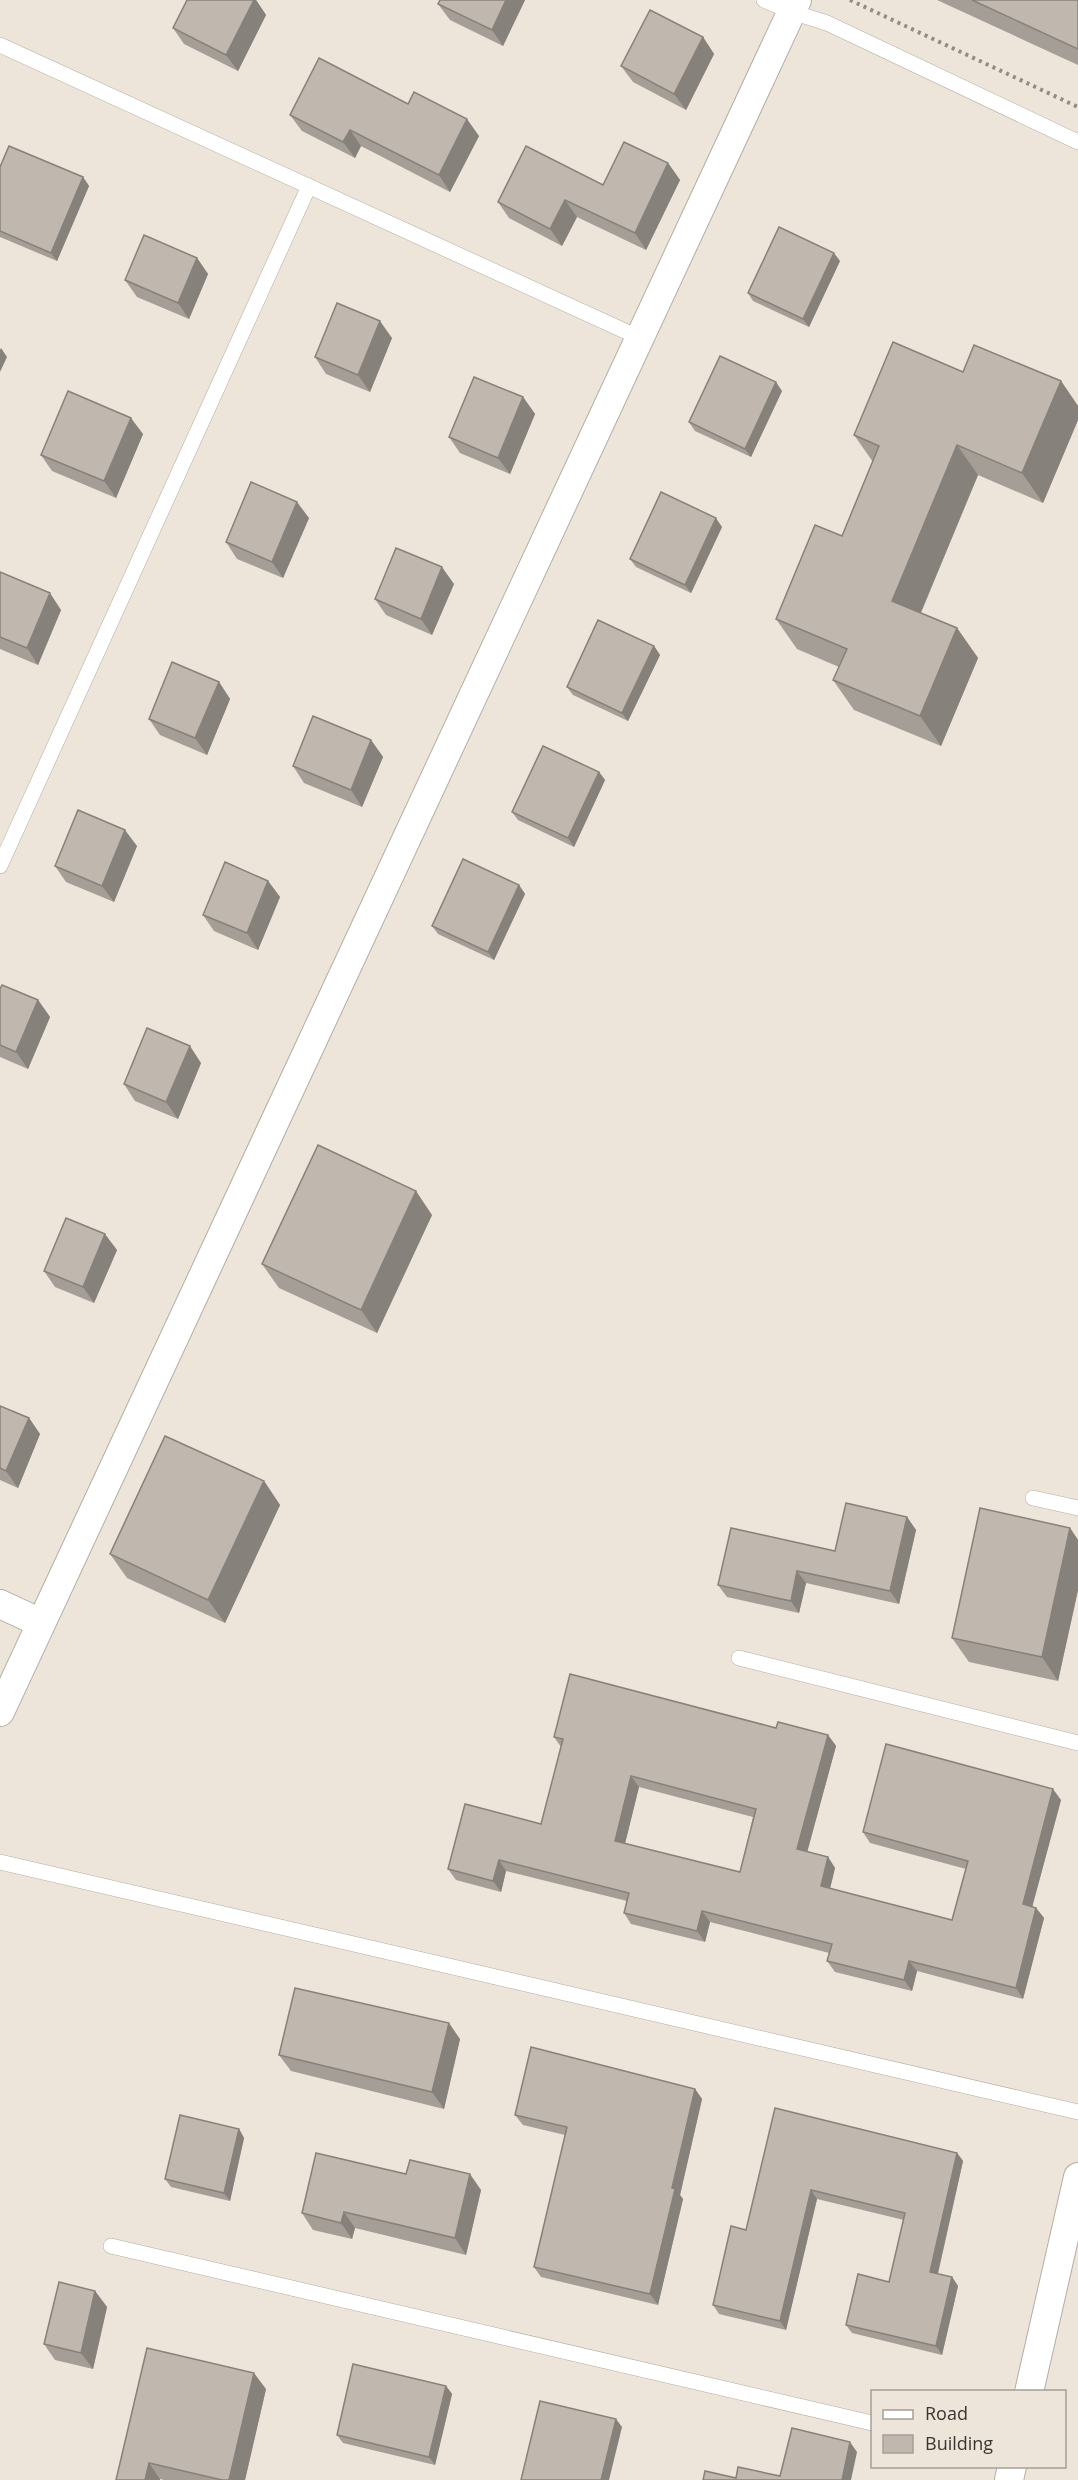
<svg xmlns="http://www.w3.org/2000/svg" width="1078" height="2480" font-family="'Open Sans',sans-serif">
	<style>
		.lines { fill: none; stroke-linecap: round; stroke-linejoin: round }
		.service-casing { stroke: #b4ada3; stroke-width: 16 }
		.minor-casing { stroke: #b4ada3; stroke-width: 30 }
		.path { stroke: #918b84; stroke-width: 4; stroke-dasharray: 3 4.5; stroke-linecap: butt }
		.service { stroke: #fff; stroke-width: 15 }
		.minor { stroke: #fff; stroke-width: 28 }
		.wall { fill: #a59e96; fill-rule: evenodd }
		.shaded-wall { fill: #86817a }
		.building { fill: #c0b8ae; stroke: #86817a; stroke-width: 1.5; fill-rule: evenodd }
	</style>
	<rect width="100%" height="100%" fill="#ede5da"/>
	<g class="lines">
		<defs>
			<g id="service">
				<polyline points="764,0 792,12 827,23 1078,142"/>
				<polyline points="0,45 640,338"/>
				<polyline points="0,866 309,186"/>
				<polyline points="1033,1498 1078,1508"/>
				<polyline points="739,1658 1078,1743"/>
				<polyline points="0,1862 1078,2112"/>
				<polyline points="111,2246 872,2423"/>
			</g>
			<g id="minor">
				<polyline points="0,1604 41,1623"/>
				<polyline points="0,1712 797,0"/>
				<polyline points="1029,2392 1078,2177"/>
				<polyline points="1009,2480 1012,2466"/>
			</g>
		</defs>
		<use href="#service" class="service-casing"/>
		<use href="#minor" class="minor-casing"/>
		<polyline class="path" points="850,0 1078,107"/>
		<use href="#service" class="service"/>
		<use href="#minor" class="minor"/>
	</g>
	<g class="wall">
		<polygon points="254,0 256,0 266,15 238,71 184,44 173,28"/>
		<polygon points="440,0 525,0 503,46 450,20 438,4"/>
		<polygon points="937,0 1078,0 1078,65"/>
		<polygon points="703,37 714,54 686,110 633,82 621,66"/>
		<polygon points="408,104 479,136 450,192 361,146 355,158 302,131 290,115"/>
		<polygon points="668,163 680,180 646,250 577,217 562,246 509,218 498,202 603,185"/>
		<polygon points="0,167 83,177 89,186 57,261 0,237"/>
		<polygon points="197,258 208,274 189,319 137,297 125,280"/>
		<polygon points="840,261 809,327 753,301 748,293"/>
		<polygon points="392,338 370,392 326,374 315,357"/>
		<polygon points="963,372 1061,381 1078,406 1078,420 1043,503 978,475 921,613 957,628 978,658 941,746 854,710 833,680 839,667 797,649 776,619 842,536 873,462 854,435"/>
		<polygon points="782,391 751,457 695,431 689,422"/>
		<polygon points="523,397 535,414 510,474 460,453 449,437"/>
		<polygon points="143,434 116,498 52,471 41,455"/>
		<polygon points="309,518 283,578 237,559 226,542"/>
		<polygon points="722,527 691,593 636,567 630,559"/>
		<polygon points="0,572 61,610 38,665 0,649"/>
		<polygon points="454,584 432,635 386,615 375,599"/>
		<polygon points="654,646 660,655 628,721 573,695 567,687"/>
		<polygon points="219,682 230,699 207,755 160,735 149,719"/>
		<polygon points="371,740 383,757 362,807 304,783 293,766"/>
		<polygon points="599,772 605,780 574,847 518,820 512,812"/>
		<polygon points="137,846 114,902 66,882 55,866"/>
		<polygon points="268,881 280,897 258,950 214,931 203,915"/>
		<polygon points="519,885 525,894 494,960 438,934 432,926"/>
		<polygon points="0,989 38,1000 50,1017 28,1069 0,1057"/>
		<polygon points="201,1063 178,1119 135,1101 124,1084"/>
		<polygon points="432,1215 377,1333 279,1288 262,1264"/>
		<polygon points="117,1250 94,1303 55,1287 44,1271"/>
		<polygon points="0,1406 29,1418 40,1434 18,1488 0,1480"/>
		<polygon points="264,1481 280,1505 225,1623 127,1578 110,1554"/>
		<polygon points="907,1517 916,1530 899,1604 806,1583 799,1613 727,1597 718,1585 835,1551"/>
		<polygon points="1070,1528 1078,1540 1078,1590 1058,1681 969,1662 952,1638"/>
		<path d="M776,1728L828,1735L836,1746L807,1852L828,1857L835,1868L830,1888L952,1920L966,1869L870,1843L863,1832L1061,1800L1032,1907L1036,1908L1044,1918L1023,1999L917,1971L912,1991L835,1972L827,1961L829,1953L710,1922L705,1942L631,1924L624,1913L627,1901L506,1871L501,1892L456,1880L448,1869L541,1824L561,1747L554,1737ZM639,1787L753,1817L740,1872L625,1843Z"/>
		<polygon points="460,2039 444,2109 291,2071 279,2055"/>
		<polygon points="695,2089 702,2099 680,2195 683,2199 658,2305 541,2277 534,2267 565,2135 523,2125 515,2115"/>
		<polygon points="775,2108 957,2153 963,2161 938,2274 952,2277 958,2286 942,2355 852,2333 846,2325 889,2282 904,2220 817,2199 786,2330 719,2314 713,2305 746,2230"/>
		<polygon points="239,2129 244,2138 230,2201 171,2187 165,2179"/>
		<polygon points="406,2174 481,2190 466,2255 355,2228 352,2239 313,2230 302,2213"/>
		<polygon points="95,2291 107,2307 93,2369 55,2360 44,2344"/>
		<polygon points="446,2386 452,2394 435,2465 343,2443 337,2435"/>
		<polygon points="266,2389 245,2480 164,2480 160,2479 116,2480"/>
	</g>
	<g class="shaded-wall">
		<polygon points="254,0 256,0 266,15 238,71 226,55"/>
		<polygon points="506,0 525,0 503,46 492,30"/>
		<polygon points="703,37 714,54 686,110 674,94"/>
		<polygon points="467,119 479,136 450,192 439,175"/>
		<polygon points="350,130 361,146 355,158 343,142"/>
		<polygon points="668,163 680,180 646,250 635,233"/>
		<polygon points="83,177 89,186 57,261 51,253"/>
		<polygon points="565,200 577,217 562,246 550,229"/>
		<polygon points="834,253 840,261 809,327 803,319"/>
		<polygon points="197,258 208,274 189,319 178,303"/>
		<polygon points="380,321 392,338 370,392 358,375"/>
		<polygon points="1,348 7,357 0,372 0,350"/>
		<polygon points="1061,381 1078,406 1078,420 1043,503 1022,473"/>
		<polygon points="776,382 782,391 751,457 745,449"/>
		<polygon points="523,397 535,414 510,474 498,458"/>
		<polygon points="131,418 143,434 116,498 104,481"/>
		<polygon points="957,445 978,475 913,631 892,601"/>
		<polygon points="297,502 309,518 283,578 272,562"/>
		<polygon points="716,518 722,527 691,593 685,585"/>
		<polygon points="442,567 454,584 432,635 421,619"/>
		<polygon points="50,593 61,610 38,665 27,648"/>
		<polygon points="957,628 978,658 941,746 920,716"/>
		<polygon points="654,646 660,655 628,721 622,713"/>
		<polygon points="219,682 230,699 207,755 195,738"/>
		<polygon points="371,740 383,757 362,807 351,790"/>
		<polygon points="599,772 605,780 574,847 568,838"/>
		<polygon points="125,830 137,846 114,902 102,886"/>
		<polygon points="268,881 280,897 258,950 247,933"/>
		<polygon points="519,885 525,894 494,960 488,952"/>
		<polygon points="38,1000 50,1017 28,1069 16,1052"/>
		<polygon points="190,1046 201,1063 178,1119 166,1102"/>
		<polygon points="416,1191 432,1215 377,1333 361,1310"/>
		<polygon points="105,1234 117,1250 94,1303 83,1287"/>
		<polygon points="29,1418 40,1434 18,1488 6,1471"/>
		<polygon points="264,1481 280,1505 225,1623 208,1600"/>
		<polygon points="907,1517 916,1530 899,1604 890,1591"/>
		<polygon points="1070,1528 1078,1540 1078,1590 1058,1681 1042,1657"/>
		<polygon points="797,1571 806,1583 799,1613 791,1601"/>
		<polygon points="828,1735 836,1746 805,1860 797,1849"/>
		<polygon points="631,1776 639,1787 623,1852 615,1841"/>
		<polygon points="1053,1789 1061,1800 1030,1915 1023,1904"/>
		<polygon points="828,1857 835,1868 828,1897 821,1886"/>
		<polygon points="499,1860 506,1871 501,1892 493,1881"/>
		<polygon points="1036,1908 1044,1918 1023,1999 1016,1988"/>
		<polygon points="702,1911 710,1922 705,1942 697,1931"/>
		<polygon points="909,1961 917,1971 912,1991 904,1980"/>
		<polygon points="449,2023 460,2039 444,2109 432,2092"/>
		<polygon points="695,2089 702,2099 680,2195 683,2199 658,2305 650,2294 672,2188"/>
		<polygon points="239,2129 244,2138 230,2201 224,2193"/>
		<polygon points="957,2153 963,2161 936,2281 930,2272"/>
		<polygon points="470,2174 481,2190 466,2255 455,2238"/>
		<polygon points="811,2190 817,2199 786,2330 780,2321"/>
		<polygon points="344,2212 355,2228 352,2239 341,2223"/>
		<polygon points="952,2277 958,2286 942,2355 936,2346"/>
		<polygon points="95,2291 107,2307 93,2369 81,2353"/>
		<polygon points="254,2373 266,2389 245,2480 229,2480"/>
		<polygon points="446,2386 452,2394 435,2465 429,2457"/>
		<polygon points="616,2419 622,2427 609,2480 601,2480"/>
		<polygon points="850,2442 857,2452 851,2480 842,2480"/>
		<polygon points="149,2463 160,2479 160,2480 145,2480"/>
	</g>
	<g class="building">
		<polygon points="187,0 254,0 226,55 173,28"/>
		<polygon points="440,0 506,0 492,30 438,4"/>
		<polygon points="972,0 1078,0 1078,49"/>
		<polygon points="650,10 703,37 674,94 621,66"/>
		<polygon points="319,58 408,104 414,92 467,119 439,175 350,130 343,142 290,115"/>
		<polygon points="624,142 668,163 635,233 565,200 550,229 498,202 526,146 603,185"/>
		<polygon points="9,146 83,177 51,253 0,231 0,167"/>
		<polygon points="779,227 834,253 803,319 748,293"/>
		<polygon points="144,235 197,258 178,303 125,280"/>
		<polygon points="337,303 380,321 358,375 315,357"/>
		<polygon points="893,342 963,372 974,345 1061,381 1022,473 957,445 892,601 957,628 920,716 833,680 847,649 776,619 815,525 842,536 879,446 854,435"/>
		<polygon points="720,356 776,382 745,449 689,422"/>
		<polygon points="474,377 523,397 498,458 449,437"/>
		<polygon points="68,391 131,418 104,481 41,455"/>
		<polygon points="251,482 297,502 272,562 226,542"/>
		<polygon points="661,492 716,518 685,585 630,559"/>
		<polygon points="396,548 442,567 421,619 375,599"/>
		<polygon points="0,572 50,593 27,648 0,637"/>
		<polygon points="598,620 654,646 622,713 567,687"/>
		<polygon points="172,662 219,682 195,738 149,719"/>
		<polygon points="313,716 371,740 351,790 293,766"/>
		<polygon points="543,746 599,772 568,838 512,812"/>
		<polygon points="78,810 125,830 102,886 55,866"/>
		<polygon points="463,859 519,885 488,952 432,926"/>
		<polygon points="225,862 268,881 247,933 203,915"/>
		<polygon points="2,985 38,1000 16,1052 0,1045 0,989"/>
		<polygon points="147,1028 190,1046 166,1102 124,1084"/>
		<polygon points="318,1145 416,1191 361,1310 262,1264"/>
		<polygon points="66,1218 105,1234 83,1287 44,1271"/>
		<polygon points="0,1406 29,1418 6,1471 0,1468"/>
		<polygon points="165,1436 264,1481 208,1600 110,1554"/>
		<polygon points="846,1503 907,1517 890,1591 797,1571 791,1601 718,1585 731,1528 835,1551"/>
		<polygon points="980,1508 1070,1528 1042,1657 952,1638"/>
		<path d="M570,1674L776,1728L778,1722L828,1735L797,1849L828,1857L821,1886L952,1920L968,1861L863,1832L886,1744L1053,1789L1023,1904L1036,1908L1016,1988L909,1961L904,1980L827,1961L832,1944L702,1911L697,1931L624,1913L629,1893L499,1860L493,1881L448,1869L465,1804L541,1824L563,1739L554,1737ZM631,1776L756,1809L740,1872L615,1841Z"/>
		<polygon points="295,1988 449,2023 432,2092 279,2055"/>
		<polygon points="531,2047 695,2089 672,2188 675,2189 650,2294 534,2267 567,2127 515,2115"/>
		<polygon points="775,2108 957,2153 930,2272 952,2277 936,2346 846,2325 858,2274 889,2282 905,2213 811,2190 780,2321 713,2305 731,2226 746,2230"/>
		<polygon points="180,2115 239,2129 224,2193 165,2179"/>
		<polygon points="316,2153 406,2174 410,2160 470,2174 455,2238 344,2212 341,2223 302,2213"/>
		<polygon points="59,2282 95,2291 81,2353 44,2344"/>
		<polygon points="147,2348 254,2373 229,2480 222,2480 149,2463 145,2480 116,2480"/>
		<polygon points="353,2364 446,2386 429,2457 337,2435"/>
		<polygon points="540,2401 616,2419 601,2480 521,2480"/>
		<polygon points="792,2428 850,2442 842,2480 703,2480 705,2471 736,2478 738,2467 780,2476"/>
	</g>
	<rect x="871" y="2390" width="195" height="78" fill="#ede5da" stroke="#a59f96" stroke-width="1.5"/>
	<rect x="883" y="2410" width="30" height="9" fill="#ffffff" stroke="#a59f96" stroke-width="1.5"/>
	<text x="925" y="2420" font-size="18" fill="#383531">Road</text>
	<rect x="883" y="2435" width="30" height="18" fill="#c0b8ae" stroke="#a59f96" stroke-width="1.5"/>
	<text x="925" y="2450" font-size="18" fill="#383531">Building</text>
</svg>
